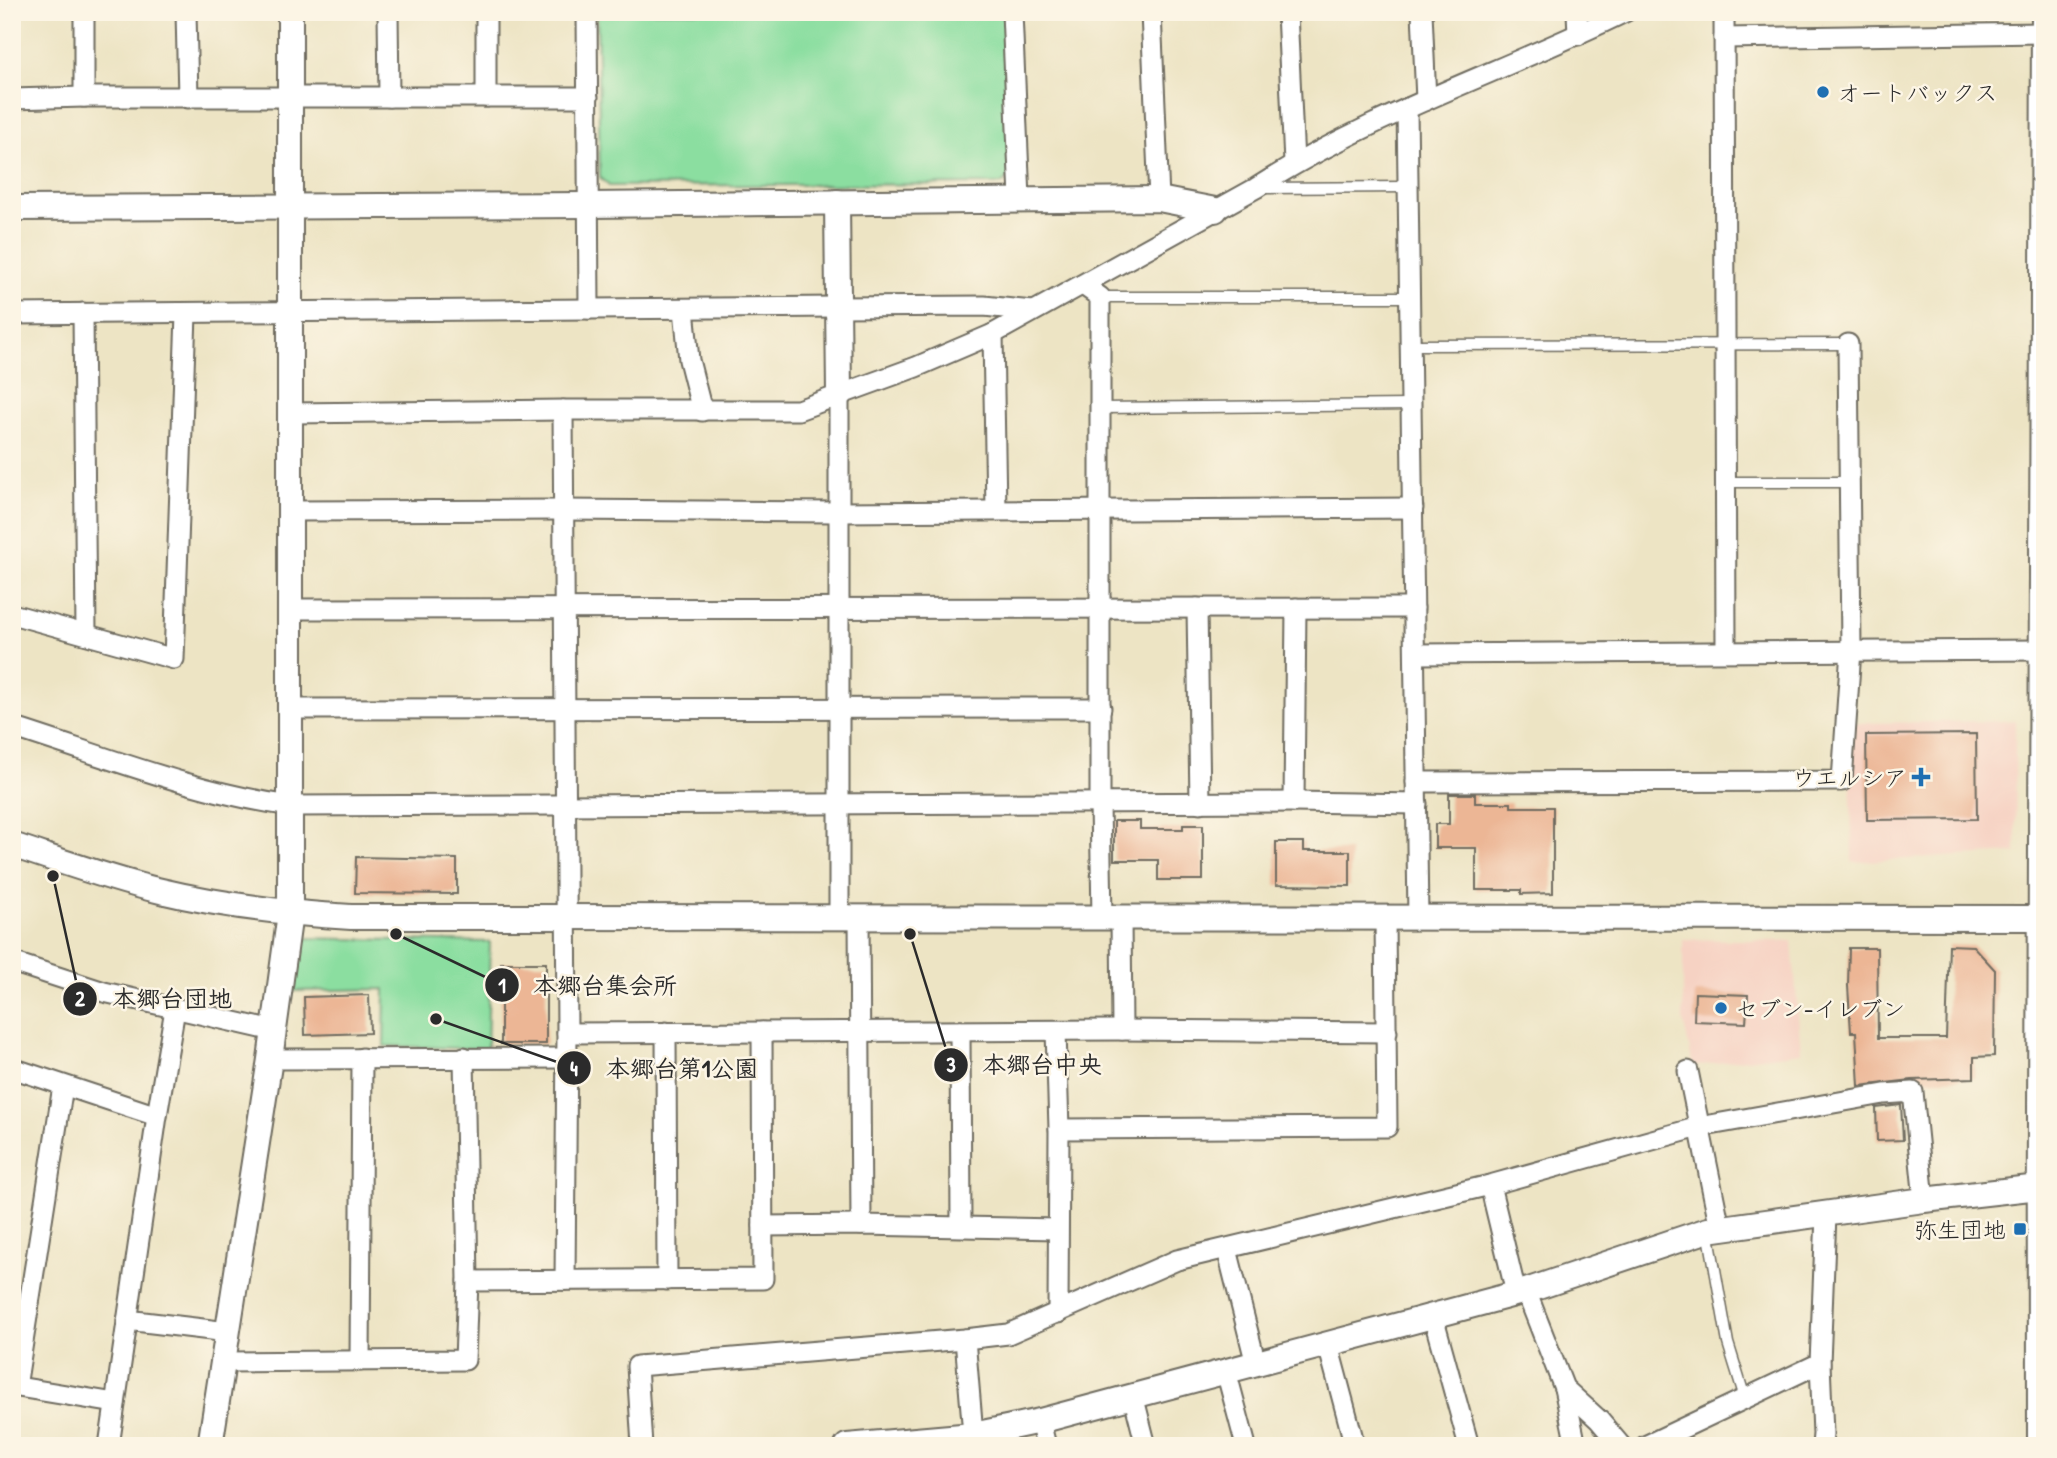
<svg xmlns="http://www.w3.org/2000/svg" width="2057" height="1458" font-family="'Patrick Hand','Klee One',sans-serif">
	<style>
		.built { fill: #f6d2c3 }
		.green { fill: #8bdea0; stroke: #5b8466; stroke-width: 2 }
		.building { fill: #ecb695 }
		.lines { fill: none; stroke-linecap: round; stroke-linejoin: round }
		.service-casing { stroke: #6f6c61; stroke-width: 13 }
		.minor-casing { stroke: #6f6c61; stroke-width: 23 }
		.tertiary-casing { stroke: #6f6c61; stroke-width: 28 }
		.service { stroke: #fff; stroke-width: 10 }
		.minor { stroke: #fff; stroke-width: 19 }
		.tertiary { stroke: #fff; stroke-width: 24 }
		.poi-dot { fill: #1f6fb2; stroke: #fcf5e5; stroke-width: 2.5 }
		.labels { text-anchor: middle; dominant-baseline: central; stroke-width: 5; stroke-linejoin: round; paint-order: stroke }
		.poi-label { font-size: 23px; fill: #2b2b2b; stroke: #fcf5e5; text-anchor: start }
		.leader { fill: none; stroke: #2b2b2b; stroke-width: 2.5 }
		.callout-dot { fill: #2b2b2b; stroke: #fcf5e5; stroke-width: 2.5 }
		.mark-label { font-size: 21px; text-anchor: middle; font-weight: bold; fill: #fff }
		.callout-label { font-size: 24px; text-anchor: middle; font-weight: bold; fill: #2b2b2b; stroke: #fcf5e5; stroke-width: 5; stroke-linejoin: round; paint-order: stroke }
	</style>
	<rect width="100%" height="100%" fill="#fcf5e5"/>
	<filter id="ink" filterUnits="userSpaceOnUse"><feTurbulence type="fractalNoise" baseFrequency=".0143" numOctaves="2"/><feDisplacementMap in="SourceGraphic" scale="14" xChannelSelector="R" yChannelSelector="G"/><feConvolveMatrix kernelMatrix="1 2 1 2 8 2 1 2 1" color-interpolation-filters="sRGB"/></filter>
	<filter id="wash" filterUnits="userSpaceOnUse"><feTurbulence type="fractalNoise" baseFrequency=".00686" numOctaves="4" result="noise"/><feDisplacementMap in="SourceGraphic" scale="28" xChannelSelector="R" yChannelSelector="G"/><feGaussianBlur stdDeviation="1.57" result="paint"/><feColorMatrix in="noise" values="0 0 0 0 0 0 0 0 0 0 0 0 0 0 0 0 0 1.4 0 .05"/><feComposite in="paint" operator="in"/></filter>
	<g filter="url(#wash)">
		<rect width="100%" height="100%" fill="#ede4c4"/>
		<g class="built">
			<polygon points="2015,721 2016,853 1852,862 1850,723"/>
			<polygon points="1683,939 1792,941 1801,1052 1693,1066 1683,1019"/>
		</g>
		<g class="green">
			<polygon points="597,12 1005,12 1011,174 1002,184 609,186 600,177"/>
			<polygon points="298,938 490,942 487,1049 384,1046 385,989 293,991"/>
		</g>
		<g id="blocks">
			<g class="building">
				<polygon points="1976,734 1977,819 1867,820 1866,735"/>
				<polygon points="1449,794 1475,794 1475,803 1511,803 1511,807 1553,807 1553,893 1521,894 1521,890 1476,890 1476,848 1435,848 1435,824 1449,824"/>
				<polygon points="1114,821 1140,821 1140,829 1183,829 1183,825 1203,825 1203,880 1158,880 1158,860 1114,860"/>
				<polygon points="1276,842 1304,842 1304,851 1350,851 1350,886 1276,885"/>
				<polygon points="356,857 457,859 457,894 355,893"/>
				<polygon points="1949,945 1973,946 1995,970 1994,1056 1974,1057 1974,1078 1912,1080 1859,1086 1856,1032 1851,1032 1848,986 1849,948 1877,948 1878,1038 1946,1038"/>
				<rect x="501" y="963" width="45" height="81"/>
				<polygon points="1695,993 1748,995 1746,1023 1694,1021"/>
				<polygon points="369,995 370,1033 305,1035 304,997"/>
				<polygon points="1901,1105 1903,1140 1877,1141 1876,1108"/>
			</g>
		</g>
	</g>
	<g filter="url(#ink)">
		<use href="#blocks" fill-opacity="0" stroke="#6f6c61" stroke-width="2"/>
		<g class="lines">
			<defs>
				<g id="service">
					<polyline points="1263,188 1408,187"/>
					<polyline points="1100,297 1410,297"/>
					<polyline points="1410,345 1848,344"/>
					<polyline points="1100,408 1411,405"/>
					<polyline points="1725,482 1848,482"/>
					<polyline points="1708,1230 1728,1343 1745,1398"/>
				</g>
				<g id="minor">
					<polyline points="84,12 84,97"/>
					<polyline points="186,12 188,98"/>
					<polyline points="388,12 389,97"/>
					<polyline points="587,12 589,309"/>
					<polyline points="1012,12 1020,199"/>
					<polyline points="1151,12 1159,199"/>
					<polyline points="1287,12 1294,163"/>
					<polyline points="1422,12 1426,100"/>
					<polyline points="1577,12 1578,35"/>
					<polyline points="1724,12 1726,651"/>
					<polyline points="1724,38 2043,33"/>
					<polyline points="486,97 486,12"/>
					<polyline points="12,99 84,97 588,97"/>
					<polyline points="1407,108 1418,918"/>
					<polyline points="1083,285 1100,297 1100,804 1102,918"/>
					<polyline points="684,309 689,360 702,411"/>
					<polyline points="83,313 86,634"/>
					<polyline points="12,314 837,307 984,306 1033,311"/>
					<polyline points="993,334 996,510"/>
					<polyline points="563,410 567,1033 565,1280"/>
					<path d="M291,413L563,410H798L916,367L993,334L1256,188C1371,114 1503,72 1625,12"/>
					<polyline points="290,511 563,510 839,512 1413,508"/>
					<polyline points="1197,608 1200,803"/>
					<polyline points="290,609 1414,608"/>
					<polyline points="12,614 174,659 186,314"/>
					<polyline points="1415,654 2042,650"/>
					<polyline points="290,709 1101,708"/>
					<path d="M12,727C104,756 196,793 291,806L1294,802L1417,804"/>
					<polyline points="1416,782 1842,781 1851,650 1848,344"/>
					<polyline points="1294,802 1296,608"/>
					<polyline points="839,916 839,395"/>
					<polyline points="859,917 861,1225"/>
					<polyline points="1121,917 1122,1030"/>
					<polyline points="12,962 104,992 274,1031"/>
					<polyline points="960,1031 961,1226"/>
					<polyline points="1056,1031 1059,1129 1058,1313"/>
					<polyline points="666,1032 667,1280"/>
					<polyline points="567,1033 1122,1030 1387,1032"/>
					<polyline points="270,1059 566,1058"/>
					<polyline points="12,1068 157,1116"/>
					<polyline points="1688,1071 1720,1228"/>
					<polyline points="1059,1129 1387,1127 1385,918"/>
					<polyline points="1490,1185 1516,1293"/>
					<polyline points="763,1226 861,1225 1057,1229"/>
					<polyline points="1227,1249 1256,1364"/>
					<polyline points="468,1281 763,1279 762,1032"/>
					<polyline points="1526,1291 1564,1388 1599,1420 1621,1446"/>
					<polyline points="1433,1316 1469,1446"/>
					<polyline points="127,1320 228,1332"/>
					<polyline points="965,1339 974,1446"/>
					<polyline points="1328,1345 1355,1446"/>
					<polyline points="360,1361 362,1058"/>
					<polyline points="223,1362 465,1360 468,1281 464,1057"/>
					<polyline points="1226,1371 1246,1446"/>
					<polyline points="12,1386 115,1403"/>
					<polyline points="16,1387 63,1086"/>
					<polyline points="1564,1388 1576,1446"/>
					<polyline points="1133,1395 1146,1446"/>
					<polyline points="1040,1421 1046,1446"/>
					<polyline points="109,1446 157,1116 175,1009"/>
					<polyline points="642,1446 637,1366 965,1339 1008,1334 1177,1260 1490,1185 1699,1127 1884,1094 1913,1092 1924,1200"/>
					<polyline points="1645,1446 1820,1363"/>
					<polyline points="1822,1446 1823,1434 1820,1363 1826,1215"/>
				</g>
				<g id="tertiary">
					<polyline points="837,202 839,395"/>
					<polyline points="12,208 589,205 1159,199 1215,210"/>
					<path d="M12,845C61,861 110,879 161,891C223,906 287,913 351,917L2045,918"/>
					<polyline points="210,1446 270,1059 290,913 290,12"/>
					<polyline points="847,1446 973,1435 1040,1421 1526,1291 1708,1230 1924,1200 2039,1187"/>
					<path d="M2040,1446C2039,968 2041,490 2044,12"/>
				</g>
			</defs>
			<use href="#service" class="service-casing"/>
			<use href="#minor" class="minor-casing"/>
			<use href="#tertiary" class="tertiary-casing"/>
			<use href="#service" class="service"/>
			<use href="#minor" class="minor"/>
			<use href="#tertiary" class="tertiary"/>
		</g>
	</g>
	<g class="poi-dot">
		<circle cx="1823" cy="92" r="7"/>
		<path d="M1917.5 766.5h7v7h7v7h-7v7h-7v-7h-7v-7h7z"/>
		<circle cx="1721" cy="1008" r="7"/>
		<rect x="2013" y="1222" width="14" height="14" rx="3.5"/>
	</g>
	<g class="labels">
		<g class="poi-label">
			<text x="1837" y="92">オートバックス</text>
			<text x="1907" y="777" text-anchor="end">ウエルシア</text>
			<text x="1735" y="1008">セブン-イレブン</text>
			<text x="2006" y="1229" text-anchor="end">弥生団地</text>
		</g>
	</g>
	<path class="leader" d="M396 934L502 985M53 876L80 999M910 934L951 1065M436 1019L574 1068"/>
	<g class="callout-dot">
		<circle cx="396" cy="934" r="7"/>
		<circle cx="53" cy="876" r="7"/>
		<circle cx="910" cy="934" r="7"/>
		<circle cx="436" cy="1019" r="7"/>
		<circle cx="502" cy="985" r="18"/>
		<circle cx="80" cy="999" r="18"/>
		<circle cx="951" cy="1065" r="18"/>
		<circle cx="574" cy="1068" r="18"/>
	</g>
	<g class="mark-label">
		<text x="502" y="993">1</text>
		<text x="80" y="1006">2</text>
		<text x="951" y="1072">3</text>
		<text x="574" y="1076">4</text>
	</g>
	<g class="callout-label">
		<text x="605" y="994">本郷台集会所</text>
		<text x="172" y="1007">本郷台団地</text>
		<text x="1042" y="1073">本郷台中央</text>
		<text x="682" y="1077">本郷台第1公園</text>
	</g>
	<rect width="2057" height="1458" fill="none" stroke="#fcf5e5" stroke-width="42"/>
</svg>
